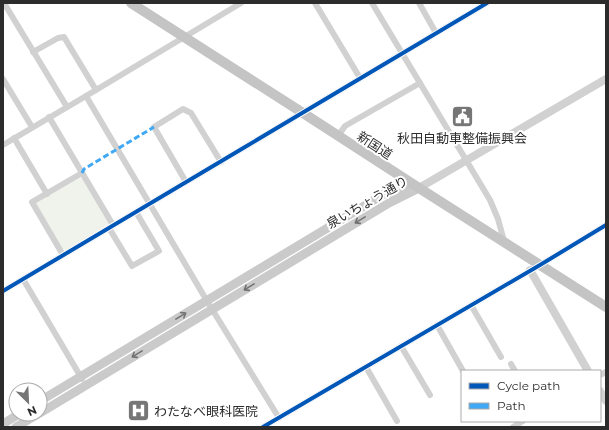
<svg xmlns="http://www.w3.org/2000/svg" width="609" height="430" font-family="Montserrat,'Noto Sans JP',sans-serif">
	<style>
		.green { fill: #eff3eb }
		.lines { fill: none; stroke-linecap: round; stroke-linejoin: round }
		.minor { stroke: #d1d1d1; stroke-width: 6 }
		.tertiary { stroke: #d1d1d1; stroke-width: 8 }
		.secondary { stroke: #cacaca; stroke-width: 9 }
		.primary { stroke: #c4c4c4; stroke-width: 10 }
		.quiet { stroke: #3fa9f5; stroke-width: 3; stroke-dasharray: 6 3; stroke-linecap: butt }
		.cycleway-casing { stroke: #fff; stroke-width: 6 }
		.cycleway { stroke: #0057b8; stroke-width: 4 }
		.oneway { stroke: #737373 }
		.labels { text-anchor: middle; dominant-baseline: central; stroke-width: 4; stroke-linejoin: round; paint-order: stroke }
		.poi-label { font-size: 13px; fill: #2c2c2c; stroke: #fff }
		.street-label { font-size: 13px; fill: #2c2c2c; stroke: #fff }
	</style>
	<rect width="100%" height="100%" fill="#fff"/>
	<polygon class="green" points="80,178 82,178 109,223 107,225 66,250 63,249 36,204 38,201"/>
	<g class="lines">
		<g class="minor">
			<polyline points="4,3 67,107"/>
			<polyline points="315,3 360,78"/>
			<polyline points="372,3 490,200 498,219 504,241"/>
			<polyline points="419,3 436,33"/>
			<polyline points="33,52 58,38 64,37 96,90"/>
			<polyline points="3,79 32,127"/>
			<polyline points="86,96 207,301 279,418"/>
			<polyline points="49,117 113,225"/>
			<polyline points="338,136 345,126 420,83"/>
			<polyline points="14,138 47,194"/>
			<polyline points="3,145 86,96 241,3"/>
			<polyline points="186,182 154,127 183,109 191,113 221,162"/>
			<polyline points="109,228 132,266 159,251 136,212"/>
			<polyline points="63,255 32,202 82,173"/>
			<polyline points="23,279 82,379"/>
			<path d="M3,291C164,195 326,99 487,3"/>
			<polyline points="471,305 501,357"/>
			<polyline points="437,325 463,371"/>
			<polyline points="401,346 430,395"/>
			<polyline points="511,364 515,371"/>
			<polyline points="366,367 397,421"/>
			<polyline points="600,375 606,372"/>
			<polyline points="263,427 540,265 606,225"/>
			<polyline points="513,427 523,421"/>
		</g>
		<g class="tertiary">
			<polyline points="419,188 606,79"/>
			<polyline points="530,270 588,371"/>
			<polyline points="600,391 606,401"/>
		</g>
		<g class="secondary">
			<polyline points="40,401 384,194 410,190"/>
			<polyline points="40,413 389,203 419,188"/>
			<polyline points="3,424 19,414"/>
			<polyline points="16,427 38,414"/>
		</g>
		<polyline class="primary" points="131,3 303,113 419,188 606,307"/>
		<polyline class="quiet" points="82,173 84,169 154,127"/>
		<defs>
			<g id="cycleway">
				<path d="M3,291C164,195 326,99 487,3"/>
				<polyline points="263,427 540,265 606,225"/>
			</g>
		</defs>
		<use href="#cycleway" class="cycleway-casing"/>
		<use href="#cycleway" class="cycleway"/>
	</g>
	<defs><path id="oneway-shaft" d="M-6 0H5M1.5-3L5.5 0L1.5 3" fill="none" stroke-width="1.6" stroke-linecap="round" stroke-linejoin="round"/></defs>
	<g class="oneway">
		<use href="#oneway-shaft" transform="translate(360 220) rotate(149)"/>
		<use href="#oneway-shaft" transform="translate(249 287) rotate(149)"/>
		<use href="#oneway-shaft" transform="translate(181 316) rotate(-31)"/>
		<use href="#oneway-shaft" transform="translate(137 354) rotate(149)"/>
	</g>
	<defs>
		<symbol id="civic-square" viewBox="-11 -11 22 22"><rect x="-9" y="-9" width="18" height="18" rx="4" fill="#767676" stroke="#fff"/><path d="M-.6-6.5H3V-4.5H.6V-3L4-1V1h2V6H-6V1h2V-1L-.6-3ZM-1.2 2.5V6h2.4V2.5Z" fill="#fff"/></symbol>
		<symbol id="hospital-square" viewBox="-11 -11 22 22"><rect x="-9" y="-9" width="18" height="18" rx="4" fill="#767676" stroke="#fff"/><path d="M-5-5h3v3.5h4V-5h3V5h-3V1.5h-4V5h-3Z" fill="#fff"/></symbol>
	</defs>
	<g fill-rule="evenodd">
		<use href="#civic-square" x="450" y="104" width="25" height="25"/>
		<use href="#hospital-square" x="126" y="398" width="25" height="25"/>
	</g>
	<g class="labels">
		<g class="poi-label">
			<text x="462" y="138">秋田自動車整備振興会</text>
			<text x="154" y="411" text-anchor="start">わたなべ眼科医院</text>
		</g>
		<g class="street-label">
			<text transform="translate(375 145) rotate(33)">新国道</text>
			<text transform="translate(367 202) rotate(-30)">泉いちょう通り</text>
		</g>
	</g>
	<rect width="609" height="430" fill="none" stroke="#2c2c2c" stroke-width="8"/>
	<rect x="461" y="370" width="140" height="52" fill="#ffffff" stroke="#ababab"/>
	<rect x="469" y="383" width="20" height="6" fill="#0057b8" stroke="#ababab"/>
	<text x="497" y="390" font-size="12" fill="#2c2c2c">Cycle path</text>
	<rect x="469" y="403" width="20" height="6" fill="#3fa9f5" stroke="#ababab"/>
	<text x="497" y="410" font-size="12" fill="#2c2c2c">Path</text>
	<g transform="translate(28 402) rotate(156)"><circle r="19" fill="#ffffff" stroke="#ababab"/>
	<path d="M0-3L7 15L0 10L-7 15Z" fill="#767676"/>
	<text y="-6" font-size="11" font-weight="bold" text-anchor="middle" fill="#2c2c2c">N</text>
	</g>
</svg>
